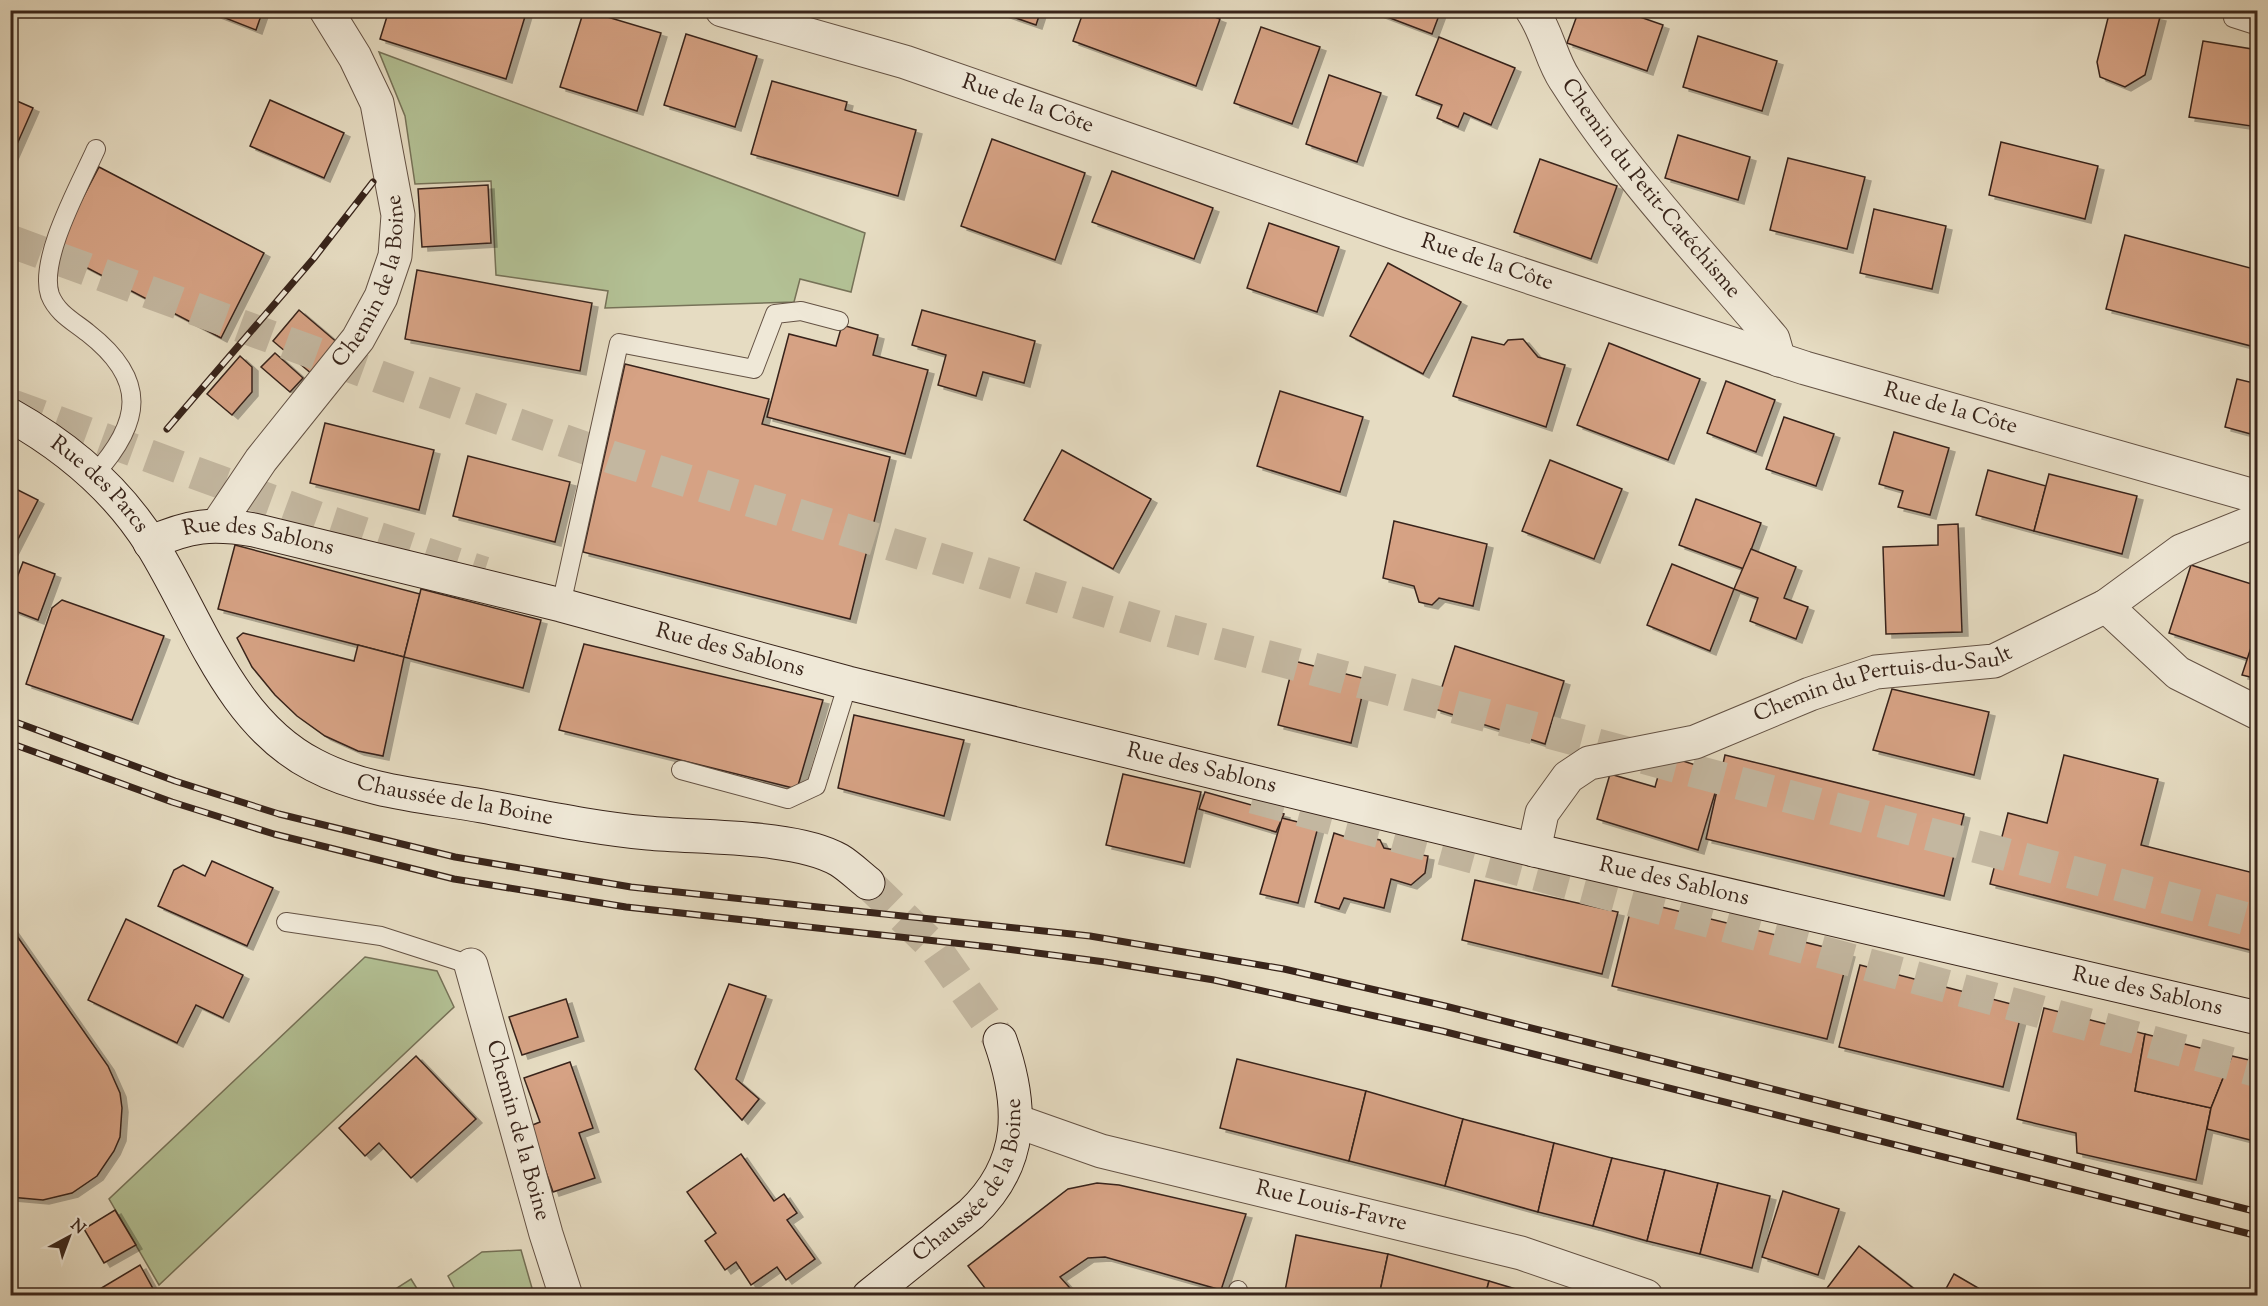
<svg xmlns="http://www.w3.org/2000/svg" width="2268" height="1306" font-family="'Sorts Mill Goudy',serif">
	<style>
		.green { fill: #b3c195; stroke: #767258; stroke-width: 1.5 }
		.building { fill: #d6a284; stroke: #38241a; stroke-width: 1.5; filter: url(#shadow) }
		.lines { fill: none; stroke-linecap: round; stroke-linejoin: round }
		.secondary-tunnel { stroke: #c3b7a0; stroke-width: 33; stroke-dasharray: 33 16; stroke-linecap: butt }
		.highway-tunnel { stroke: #c3b7a0; stroke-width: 33; stroke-dasharray: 33 16; stroke-linecap: butt }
		.lane-casing { stroke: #645244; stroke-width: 20 }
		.street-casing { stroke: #645244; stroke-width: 35 }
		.secondary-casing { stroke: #38241a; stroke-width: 35 }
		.lane { stroke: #efe8d7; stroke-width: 18 }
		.street { stroke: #efe8d7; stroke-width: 33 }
		.secondary { stroke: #efe8d7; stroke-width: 33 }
		.rail-casing { stroke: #38241a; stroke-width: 7 }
		.rail { stroke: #efe8d7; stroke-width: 4.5; stroke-dasharray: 14; stroke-linecap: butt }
		.labels { text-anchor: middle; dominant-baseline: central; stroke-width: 6; stroke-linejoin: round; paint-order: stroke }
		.street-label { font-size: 22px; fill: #38241a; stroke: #efe8d7 }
	</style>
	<defs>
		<filter id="shadow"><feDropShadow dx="6" dy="4" stdDeviation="0" flood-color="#0004"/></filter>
	</defs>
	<rect width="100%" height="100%" fill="#e6dcc2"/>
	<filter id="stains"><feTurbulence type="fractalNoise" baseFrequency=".00333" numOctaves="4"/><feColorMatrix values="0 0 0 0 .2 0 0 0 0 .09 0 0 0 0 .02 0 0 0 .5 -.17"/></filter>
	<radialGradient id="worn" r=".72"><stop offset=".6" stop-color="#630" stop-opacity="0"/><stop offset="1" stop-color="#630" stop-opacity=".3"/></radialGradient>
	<g class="green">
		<polygon points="379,52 865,233 851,292 800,279 794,302 605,308 608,291 496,275 491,181 415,184 405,116"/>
		<polygon points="365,957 437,971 454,1007 159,1285 109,1199"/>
		<polygon points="521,1250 534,1295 458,1295 448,1276 482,1252"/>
		<polygon points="411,1279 421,1295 386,1295"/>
	</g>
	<g class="building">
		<polygon points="205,10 263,10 256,30"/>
		<polygon points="389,10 527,10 506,79 380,39"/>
		<polygon points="584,10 661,33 637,111 560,87"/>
		<polygon points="993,10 1041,10 1036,25"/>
		<polygon points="1084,10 1197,10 1220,19 1196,86 1073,41"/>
		<polygon points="1369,10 1441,10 1432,34"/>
		<polygon points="1579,10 1620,10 1663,25 1647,71 1567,43"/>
		<polygon points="2110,10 2129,10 2160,17 2145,75 2125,87 2100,77 2097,62"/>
		<polygon points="1261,27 1320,47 1292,124 1234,103"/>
		<polygon points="686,34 757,56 735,127 664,105"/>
		<polygon points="1698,36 1777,61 1762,111 1683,87"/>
		<polygon points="1439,37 1515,68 1491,125 1464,113 1458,127 1437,118 1442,105 1416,95"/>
		<polygon points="2203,41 2258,50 2258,127 2189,117"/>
		<polygon points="1329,75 1381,93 1357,162 1306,144"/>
		<polygon points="772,81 847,102 845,110 916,130 898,196 751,154"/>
		<polygon points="10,98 33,108 10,160"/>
		<polygon points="270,100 344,133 324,178 250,146"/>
		<polygon points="1678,135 1750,157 1738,200 1665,178"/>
		<polygon points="992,139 1085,173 1055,260 961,226"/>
		<polygon points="2001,142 2098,166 2085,219 1989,195"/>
		<polygon points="1788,158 1865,177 1847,249 1770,230"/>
		<polygon points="1540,159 1617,186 1591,259 1514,232"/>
		<polygon points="99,167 264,253 221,338 55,251"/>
		<polygon points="1112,171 1213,208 1194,259 1092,222"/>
		<polygon points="488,185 491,243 422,247 418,189"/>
		<polygon points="1874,209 1946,226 1932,289 1860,273"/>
		<polygon points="1269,223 1339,247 1317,312 1247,288"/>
		<polygon points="2125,235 2258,270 2258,322 2251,346 2106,309"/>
		<polygon points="1388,263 1461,302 1423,374 1350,336"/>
		<polygon points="417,270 592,303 580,371 405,339"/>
		<polygon points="299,310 339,344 313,375 273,341"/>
		<polygon points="922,310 1035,341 1024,383 983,372 976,396 938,385 946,355 912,345"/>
		<polygon points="842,325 878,335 873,355 928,370 905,454 767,417 789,334 836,346"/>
		<polygon points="1472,337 1504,345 1508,340 1523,339 1538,357 1565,365 1546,427 1453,396"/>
		<polygon points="1609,343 1700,379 1668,460 1577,425"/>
		<polygon points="275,353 303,378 290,392 261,367"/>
		<polygon points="240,356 252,367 252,392 232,415 207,394"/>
		<polygon points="625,364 769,399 762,424 890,457 850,619 583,552"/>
		<polygon points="2237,379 2258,384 2258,436 2225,427"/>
		<polygon points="1726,381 1775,400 1756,452 1707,433"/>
		<polygon points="1280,391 1363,417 1340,492 1257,466"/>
		<polygon points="1784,417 1834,434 1816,486 1766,469"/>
		<polygon points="325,423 434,450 419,510 310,483"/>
		<polygon points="1894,432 1949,448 1930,515 1898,507 1903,491 1879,484"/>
		<polygon points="1062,450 1151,499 1113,569 1024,520"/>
		<polygon points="468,456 570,482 555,542 453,516"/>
		<polygon points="1550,460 1622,489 1594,559 1522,531"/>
		<polygon points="1988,470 2046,486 2034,531 1976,515"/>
		<polygon points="2049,474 2137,496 2122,554 2034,531"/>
		<polygon points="10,486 38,500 10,555"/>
		<polygon points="1696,499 1761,523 1744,569 1679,545"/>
		<polygon points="1394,521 1487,544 1473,606 1439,598 1432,605 1419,602 1414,586 1383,578"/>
		<polygon points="1958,524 1962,632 1886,634 1883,547 1938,545 1938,525"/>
		<polygon points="235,545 420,594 404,657 218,609"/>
		<polygon points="1751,549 1796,567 1784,598 1808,607 1796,639 1750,621 1758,598 1734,589"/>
		<polygon points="23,562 55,574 38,620 10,609 10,596"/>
		<polygon points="1672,564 1734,589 1710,651 1647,625"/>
		<polygon points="2191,565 2258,586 2258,626 2248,659 2169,633"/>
		<polygon points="421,589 541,620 523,688 404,657"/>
		<polygon points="62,600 164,636 132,720 26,684 52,608"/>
		<polygon points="2258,626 2258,679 2242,675"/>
		<polygon points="243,633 354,661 358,645 404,657 383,756 358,751 325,736 297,716 275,695 252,667 237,638"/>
		<polygon points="584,644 823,700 797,789 559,730"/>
		<polygon points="1455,646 1564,681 1545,744 1435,709"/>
		<polygon points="1294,661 1366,679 1351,743 1278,725"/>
		<polygon points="1892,689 1989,712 1974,775 1873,750"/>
		<polygon points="854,715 964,740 944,816 838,788"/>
		<polygon points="1664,755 1721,773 1698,850 1597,819 1610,774 1655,787"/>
		<polygon points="1725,755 1964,814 1944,896 1706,839"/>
		<polygon points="2064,755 2158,779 2141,845 2258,874 2258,952 1990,884 2008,813 2047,823"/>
		<polygon points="1123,774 1201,792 1184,863 1106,845"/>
		<polygon points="1205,792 1284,814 1276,832 1199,809"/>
		<polygon points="1282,818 1318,827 1298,903 1260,894"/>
		<polygon points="1334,833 1355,840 1356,835 1380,840 1384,848 1428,856 1425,873 1411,885 1391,879 1384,908 1344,898 1339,909 1315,902"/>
		<polygon points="212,861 273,888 247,946 158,906 174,870 183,865 205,876"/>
		<polygon points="1475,880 1618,912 1602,974 1462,940"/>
		<polygon points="1633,900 1849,953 1827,1039 1612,986"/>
		<polygon points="126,919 243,975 223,1018 196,1005 177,1043 88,1000"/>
		<polygon points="10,926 108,1066 120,1093 122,1108 120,1137 114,1151 97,1176 72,1193 43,1200 10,1197"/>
		<polygon points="1860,965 2023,1007 2003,1087 1839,1047"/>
		<polygon points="729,984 766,996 736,1079 759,1099 742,1120 695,1069"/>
		<polygon points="566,999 578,1037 522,1055 509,1017"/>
		<polygon points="2044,1008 2145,1034 2135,1091 2211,1108 2196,1180 2077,1153 2076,1133 2017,1119"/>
		<polygon points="2145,1034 2232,1056 2211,1108 2135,1091"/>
		<polygon points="416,1056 476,1119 411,1178 379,1143 365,1156 339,1128"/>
		<polygon points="2232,1056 2258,1062 2258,1142 2207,1129 2211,1108"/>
		<polygon points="1237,1059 1366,1091 1349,1161 1220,1128"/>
		<polygon points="570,1062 593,1128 579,1133 595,1178 553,1192 530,1126 540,1122 524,1078"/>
		<polygon points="1366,1091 1463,1119 1445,1186 1349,1161"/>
		<polygon points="1463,1119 1554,1143 1538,1212 1445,1186"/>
		<polygon points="1554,1143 1612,1158 1593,1226 1538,1212"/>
		<polygon points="741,1154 774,1201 784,1194 797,1213 787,1220 815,1259 786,1280 777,1267 751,1285 736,1262 725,1270 705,1241 716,1233 687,1192"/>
		<polygon points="1612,1158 1665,1170 1647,1241 1593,1226"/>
		<polygon points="1665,1170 1718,1183 1700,1254 1647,1241"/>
		<polygon points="1097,1183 1119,1185 1246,1214 1221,1290 1105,1257 1088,1258 1060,1277 1077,1296 991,1296 968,1266 1068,1189"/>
		<polygon points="1718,1183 1770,1196 1752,1268 1700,1254"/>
		<polygon points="1783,1191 1839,1209 1818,1275 1762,1257"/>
		<polygon points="115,1210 136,1245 104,1263 84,1229"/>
		<polygon points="1296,1235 1388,1254 1379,1296 1284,1296"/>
		<polygon points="1859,1246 1913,1288 1908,1296 1821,1296"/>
		<polygon points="1388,1254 1489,1281 1485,1296 1379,1296"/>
		<polygon points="140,1265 157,1296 88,1296"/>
		<polygon points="1954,1274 1992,1296 1942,1296"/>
		<polygon points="1489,1281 1539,1296 1485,1296"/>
	</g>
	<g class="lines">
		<polyline class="secondary-tunnel" points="868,883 935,948 1000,1040"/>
		<g class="highway-tunnel">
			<polyline points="10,241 391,381 611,457 1160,628 2258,922"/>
			<polyline points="10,405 332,523 484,573"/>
			<polyline points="1253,797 2258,1071"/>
		</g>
		<defs>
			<g id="lane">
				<polyline points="2235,10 2233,18 2258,26"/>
				<path d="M94,475C142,422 148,380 88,333C73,321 57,313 50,295C38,259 81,183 96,149"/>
				<polyline points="561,605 619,343 754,369 775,314 801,311 839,321"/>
				<polyline points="681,770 788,799 816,786 848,683"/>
				<polyline points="286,922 381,936 471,965"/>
				<polyline points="1237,1296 1238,1290"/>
			</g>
			<g id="street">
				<path id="s1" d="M722,10L905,62L1399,234L1805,368L2258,497"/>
				<path id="s2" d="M1532,10C1548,34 1551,59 1565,80C1624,173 1702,255 1773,339L1779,360"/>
				<path id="s3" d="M218,524L261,460L358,339L381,297L395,256L398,215L377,103L355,57L326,10"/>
				<polyline points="2106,606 2178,673 2258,713"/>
				<path id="s4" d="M1534,850L1542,813L1568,777L1589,763L1695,742L1810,694L1876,672L1994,661L2106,606L2181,551L2258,520"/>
				<path id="s5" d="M471,965L546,1234L566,1296"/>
				<path id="s6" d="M1016,1121L1101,1151L1521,1253L1646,1296"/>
			</g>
			<g id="secondary">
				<path id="s7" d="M10,415C67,447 117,489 152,545C199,621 230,722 314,765C365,792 426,796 482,806C537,816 592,828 648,833C699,838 796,835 839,860C849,866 858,875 868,883"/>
				<path id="s8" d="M150,543C190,525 212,523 254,530L561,605L848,683L1534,850L2258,1018"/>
				<path id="s9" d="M869,1296L971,1214C1025,1163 1023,1105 1000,1040"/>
			</g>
		</defs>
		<use href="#lane" class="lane-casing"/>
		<use href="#street" class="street-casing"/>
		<use href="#secondary" class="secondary-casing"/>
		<use href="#lane" class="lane"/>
		<use href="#street" class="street"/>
		<use href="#secondary" class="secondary"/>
		<defs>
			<g id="rail">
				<polyline points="167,429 314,258 373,182"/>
				<polyline points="10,720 175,781 279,814 455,857 631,887 1090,936 1284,969 1445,1006 2258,1212"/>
				<polyline points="10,743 172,802 274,834 454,879 626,907 991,947 1105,962 1214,980 1442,1031 2258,1236"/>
			</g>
		</defs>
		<use href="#rail" class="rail-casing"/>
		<use href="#rail" class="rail"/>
	</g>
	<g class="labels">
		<g class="street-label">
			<text stroke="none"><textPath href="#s1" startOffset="320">Rue de la Côte</textPath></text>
			<text stroke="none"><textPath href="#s2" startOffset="216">Chemin du Petit-Catéchisme</textPath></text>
			<text stroke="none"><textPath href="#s1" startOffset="806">Rue de la Côte</textPath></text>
			<text stroke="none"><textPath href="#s3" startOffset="292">Chemin de la Boine</textPath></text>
			<text stroke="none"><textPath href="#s1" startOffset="1292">Rue de la Côte</textPath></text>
			<text stroke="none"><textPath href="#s7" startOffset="114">Rue des Parcs</textPath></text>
			<text stroke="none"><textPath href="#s8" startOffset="112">Rue des Sablons</textPath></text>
			<text stroke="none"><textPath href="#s8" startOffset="598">Rue des Sablons</textPath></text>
			<text stroke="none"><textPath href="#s4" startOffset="414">Chemin du Pertuis-du-Sault</textPath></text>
			<text stroke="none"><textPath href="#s8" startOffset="1084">Rue des Sablons</textPath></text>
			<text stroke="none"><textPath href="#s7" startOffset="618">Chaussée de la Boine</textPath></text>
			<text stroke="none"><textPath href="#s8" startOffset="1570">Rue des Sablons</textPath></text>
			<text stroke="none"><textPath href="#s8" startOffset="2056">Rue des Sablons</textPath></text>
			<text stroke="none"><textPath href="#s5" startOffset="172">Chemin de la Boine</textPath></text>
			<text stroke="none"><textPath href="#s9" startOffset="160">Chaussée de la Boine</textPath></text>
			<text stroke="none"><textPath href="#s6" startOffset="327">Rue Louis-Favre</textPath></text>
		</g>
	</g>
	<rect width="2268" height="1306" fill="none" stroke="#e6dcc2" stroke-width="36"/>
	<rect x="12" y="12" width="2244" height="1282" fill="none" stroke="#38241a" stroke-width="3"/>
	<rect x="18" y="18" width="2232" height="1270" fill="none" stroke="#38241a" stroke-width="1.5"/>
	<g transform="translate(69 1237) rotate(41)" stroke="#efe8d7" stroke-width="4.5" paint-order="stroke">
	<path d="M0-4.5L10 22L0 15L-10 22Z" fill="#38241a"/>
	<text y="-9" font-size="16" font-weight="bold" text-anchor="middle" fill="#38241a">N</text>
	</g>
	<rect width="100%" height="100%" filter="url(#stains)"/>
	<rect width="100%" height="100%" fill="url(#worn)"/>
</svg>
